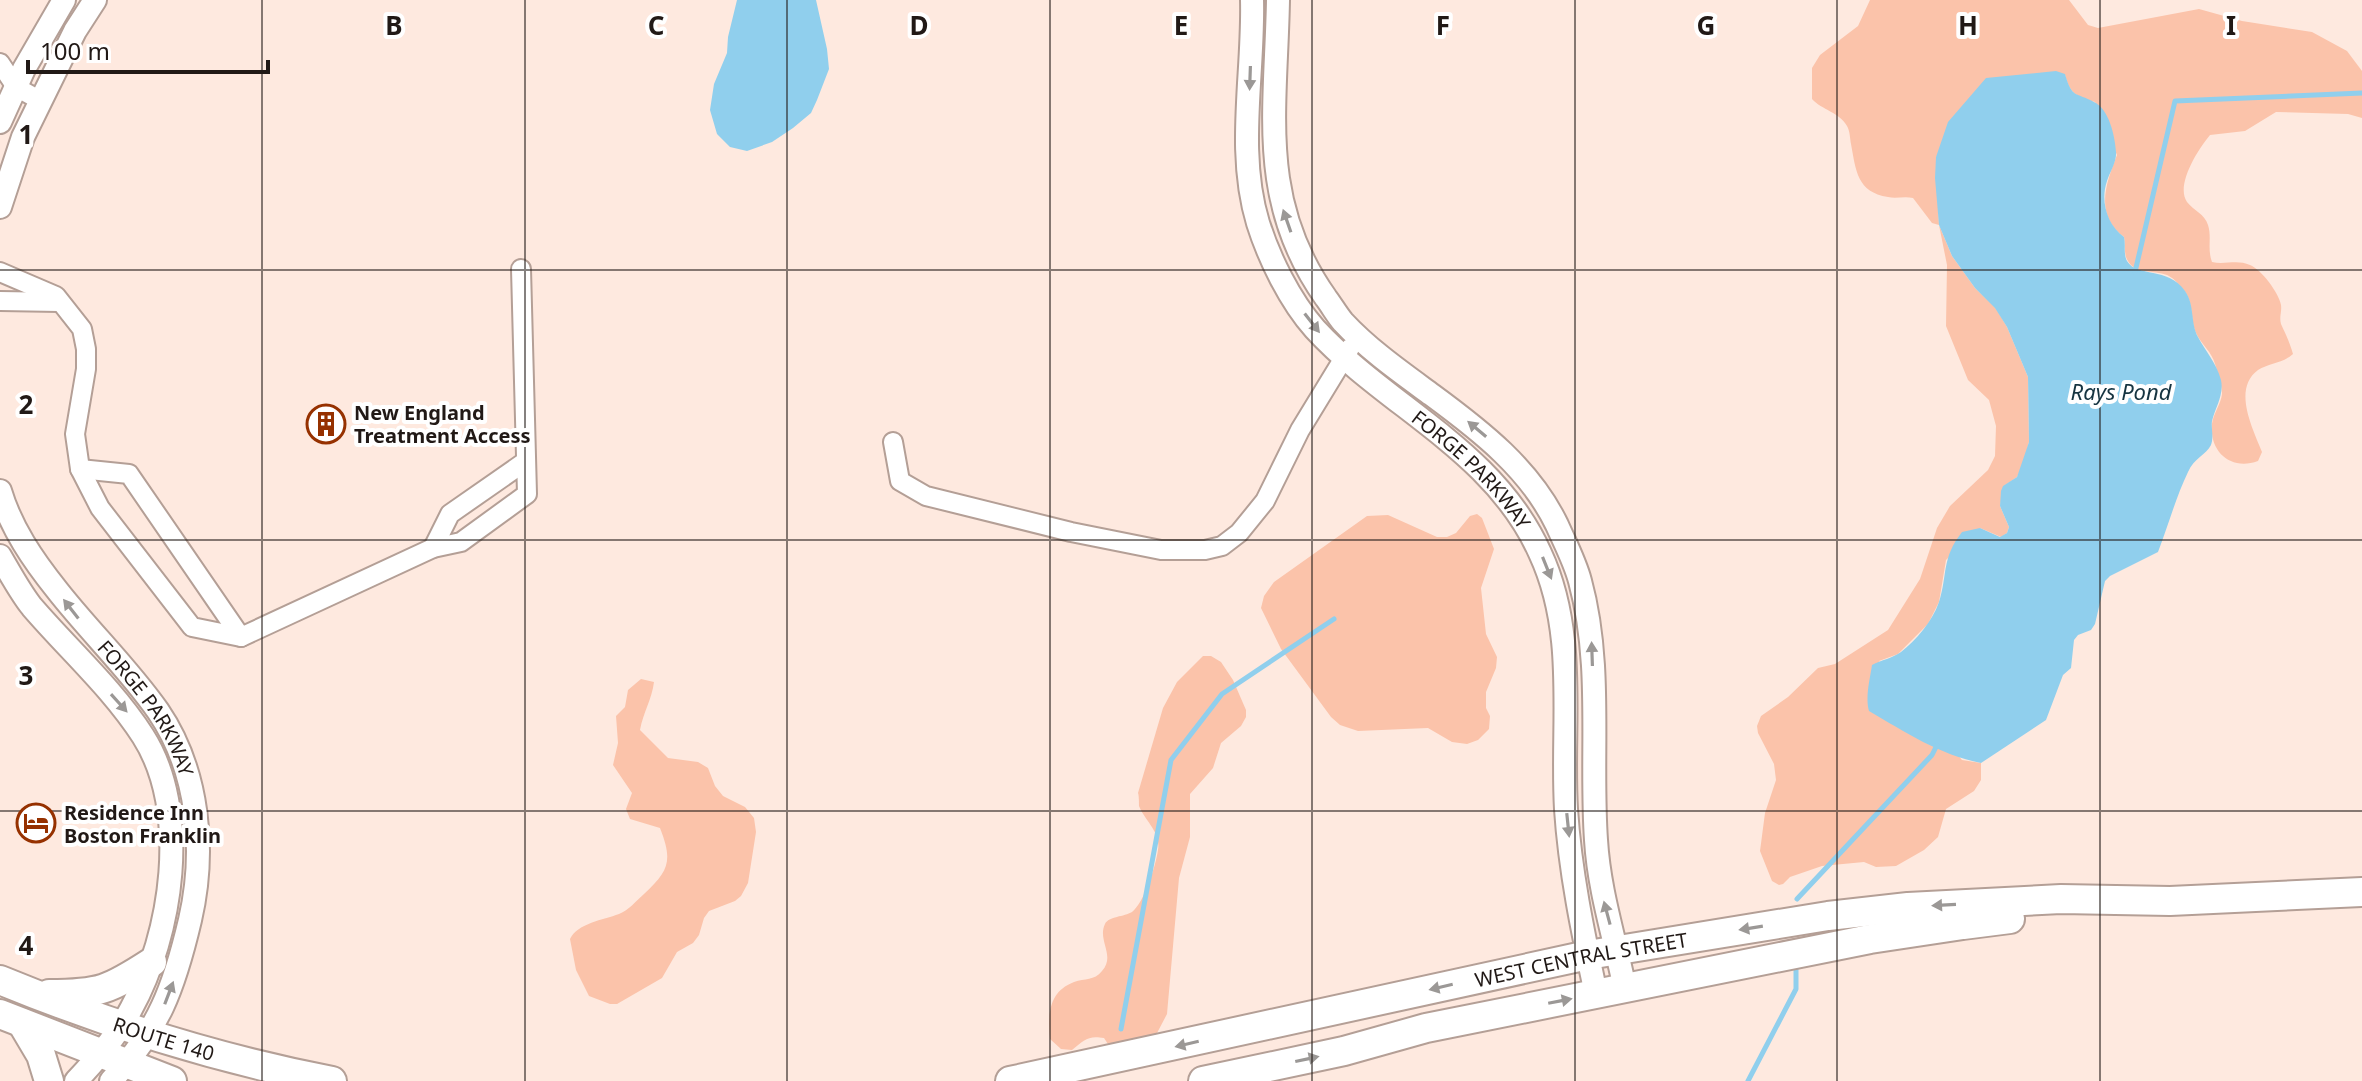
<svg xmlns="http://www.w3.org/2000/svg" width="2362" height="1081" font-family="'Noto Sans',sans-serif">
	<style>
		.green { fill: #fbc3aa }
		.water { fill: #90cfed }
		.lines { fill: none; stroke-linecap: round; stroke-linejoin: round }
		.stream { stroke: #90cfed; stroke-width: 5 }
		.minor-casing { stroke: #b49f96; stroke-width: 22 }
		.tertiary-casing { stroke: #b49f96; stroke-width: 26 }
		.primary-casing { stroke: #b49f96; stroke-width: 32 }
		.minor { stroke: #fff; stroke-width: 18 }
		.tertiary { stroke: #fff; stroke-width: 22 }
		.primary { stroke: #fff; stroke-width: 28 }
		.oneway { fill: #9b9896 }
		.grid { fill: none; stroke: #211916; stroke-width: 2; stroke-opacity: 0.55 }
		.labels { text-anchor: middle; dominant-baseline: central; stroke-width: 8; stroke-linejoin: round; paint-order: stroke }
		.poi-label { font-size: 20px; font-weight: bold; fill: #211916; stroke: #fff; text-anchor: start }
		.street-label { font-size: 20px; fill: #211916; stroke: #fff }
		.water-label { font-size: 22px; font-style: italic; fill: #163441; stroke: #fff }
		.grid-label { font-size: 26px; text-anchor: middle; font-weight: bold; fill: #211916; stroke: #fff; stroke-width: 8; stroke-linejoin: round; paint-order: stroke }
	</style>
	<rect width="100%" height="100%" fill="#fee9df"/>
	<g class="green">
		<path d="M1870,0H2069L2088,25L2098,28L2199,9L2242,21L2312,32L2347,51L2362,71V118L2348,114L2276,112L2245,131L2210,135C2199,148 2175,185 2187,202C2193,210 2205,214 2208,225C2212,237 2207,249 2212,262C2225,265 2237,259 2250,265C2261,269 2279,293 2281,305C2282,312 2279,317 2281,324C2286,335 2290,343 2293,354C2283,363 2269,363 2258,370C2232,389 2253,429 2262,452L2258,461C2231,471 2209,452 2212,424C2213,414 2221,404 2222,394C2222,386 2218,373 2215,364C2212,352 2201,344 2196,333C2189,316 2195,301 2181,287C2178,283 2172,277 2167,275C2154,270 2135,274 2128,261C2123,254 2126,245 2124,237C2094,215 2106,183 2117,155L2095,102C2076,96 2070,94 2065,75L1936,157L1939,225L1952,256L1975,288L1995,307L2007,327L2028,377L2029,442L2023,465L2017,477L2004,486L2000,506L2009,527L2007,533L2001,537L1980,528L1946,560L1939,602L1928,624L1898,654L1879,661L1962,760L1981,763V780L1974,791L1946,809L1938,837L1924,850L1896,866L1876,867L1864,862L1822,866L1790,877L1783,884L1779,885L1772,881L1760,851L1765,813L1776,780L1774,764L1758,733L1757,726L1761,716L1788,697L1818,668L1835,664L1888,630L1920,579L1937,528L1950,506L1988,470L1995,456L1996,426L1989,400L1968,380L1946,326L1947,265L1939,225L1932,223L1913,198C1904,196 1896,199 1888,197C1857,192 1856,171 1851,144C1850,139 1850,131 1847,126C1839,112 1822,110 1812,99V68L1820,55L1858,26Z"/>
		<polygon points="1477,514 1482,518 1494,549 1481,588 1486,634 1497,657 1496,668 1486,692 1486,708 1490,716 1489,729 1478,740 1467,744 1452,742 1428,728 1358,731 1340,725 1331,717 1281,649 1261,608 1264,596 1274,582 1367,516 1388,515 1437,537 1447,537 1456,533 1470,516"/>
		<path d="M1203,656H1211L1221,662L1233,680L1246,710V717L1241,726L1221,743L1213,768L1190,794V837L1179,878L1167,1014L1156,1035L1108,1044L1104,1038C1088,1035 1084,1040 1072,1050L1061,1049L1050,1039C1048,1015 1048,992 1074,982C1085,978 1094,981 1102,971C1116,956 1097,940 1105,924C1109,916 1124,917 1132,912C1144,903 1156,865 1158,850C1161,832 1145,821 1139,806C1139,804 1139,795 1138,793L1163,708L1177,682Z"/>
		<path d="M641,679L654,682C652,699 643,713 640,730L668,758L698,762L708,768L715,786L723,796L745,807L754,818L756,832L748,883L741,896L735,901L709,911L704,918L699,935L693,943L677,952L662,978L617,1004H610L589,996L576,970L570,939C578,923 603,920 619,914C629,910 636,901 644,894C669,871 673,861 660,828L630,819L626,809L632,793L613,765L618,743L616,716L625,707L628,690Z"/>
	</g>
	<g class="water">
		<polygon points="737,0 816,0 827,49 829,69 817,100 811,113 793,128 772,142 747,151 730,147 717,134 710,110 714,84 727,53 728,37"/>
		<path d="M2056,71L2065,74C2072,99 2076,92 2094,102C2109,109 2115,136 2116,152C2117,161 2110,172 2107,181C2100,201 2107,225 2124,237C2126,245 2123,253 2127,261C2137,278 2168,266 2185,291C2195,305 2190,322 2198,337C2206,352 2216,362 2221,380C2224,395 2216,406 2212,421C2211,428 2214,437 2211,445C2206,455 2194,458 2188,472C2176,497 2168,526 2158,552L2110,576L2105,581L2095,624L2091,630L2078,635L2074,640L2071,668L2063,675L2046,720L1981,763C1940,755 1905,732 1869,711C1865,697 1870,679 1872,665C1881,660 1893,658 1901,652C1916,640 1932,622 1939,602C1948,574 1941,559 1962,532L1980,528L2000,537L2007,533L2009,527L2000,506L2001,491L2003,486L2017,477L2029,442L2028,377L2007,327L1995,308L1975,288L1952,256L1939,225L1935,178L1936,157L1948,122L1986,78Z"/>
	</g>
	<g class="lines">
		<g class="stream">
			<polyline points="2135,272 2175,101 2362,93"/>
			<polyline points="1797,899 1932,755 1937,745"/>
			<polyline points="1121,1029 1171,760 1222,694 1334,619"/>
			<polyline points="1748,1081 1796,989 1796,970"/>
		</g>
		<defs>
			<g id="minor">
				<polyline points="0,63 16,87 41,101"/>
				<polyline points="0,272 56,296 82,329 86,349 86,369 75,434 80,469 100,508 192,627 241,637 433,548 461,542 527,494 521,269"/>
				<polyline points="0,301 59,302"/>
				<polyline points="893,442 900,481 926,496 1071,532 1161,550 1205,550 1222,546 1239,533 1265,501 1300,430 1350,348"/>
				<polyline points="80,469 129,474 241,637"/>
				<polyline points="433,548 450,514 526,461"/>
			</g>
			<g id="tertiary">
				<path id="s1" d="M1252,0C1254,73 1236,151 1258,223C1269,258 1290,301 1315,329C1388,408 1494,450 1540,553C1578,634 1561,723 1566,809C1570,871 1583,933 1596,994"/>
				<path d="M1278,0C1276,111 1257,201 1326,298C1332,306 1337,315 1343,322C1369,350 1402,373 1432,395C1481,431 1530,469 1557,525C1565,543 1575,562 1580,581C1603,665 1590,754 1596,840C1599,891 1615,939 1625,989"/>
				<polyline points="0,122 24,69 64,0"/>
				<polyline points="0,207 23,137 75,31 95,0"/>
				<path id="s2" d="M0,491C11,528 33,560 57,590C89,631 128,668 158,711C199,771 206,851 190,920C174,988 159,1029 111,1081"/>
				<path d="M0,556C10,573 20,592 32,607C69,650 112,688 143,736C191,811 172,935 131,1009C117,1036 97,1059 76,1081"/>
			</g>
			<g id="primary">
				<path id="s3" d="M0,980C107,1024 218,1059 332,1081"/>
				<path d="M49,994C100,994 109,990 152,962"/>
				<polyline points="0,1014 172,1081"/>
				<polyline points="22,1023 41,1055 49,1081"/>
				<path id="s4" d="M1010,1081L1588,955L1828,916L1908,907L2061,899L2170,901L2362,892"/>
				<polyline points="1203,1081 1344,1051 1426,1028 1870,939 1963,925 2010,919"/>
			</g>
		</defs>
		<use href="#minor" class="minor-casing"/>
		<use href="#tertiary" class="tertiary-casing"/>
		<use href="#primary" class="primary-casing"/>
		<use href="#minor" class="minor"/>
		<use href="#tertiary" class="tertiary"/>
		<use href="#primary" class="primary"/>
	</g>
	<defs><path id="oneway-solid" d="M-6-.8H1V-3.2L6.5 0L1 3.2V.8H-6Z" transform="scale(2)"/></defs>
	<g class="oneway">
		<use href="#oneway-solid" transform="translate(1250 78) rotate(92)"/>
		<use href="#oneway-solid" transform="translate(1287 221) rotate(-109)"/>
		<use href="#oneway-solid" transform="translate(1312 323) rotate(52)"/>
		<use href="#oneway-solid" transform="translate(1477 429) rotate(-140)"/>
		<use href="#oneway-solid" transform="translate(1547 568) rotate(68)"/>
		<use href="#oneway-solid" transform="translate(71 609) rotate(-128)"/>
		<use href="#oneway-solid" transform="translate(1592 654) rotate(-92)"/>
		<use href="#oneway-solid" transform="translate(119 703) rotate(48)"/>
		<use href="#oneway-solid" transform="translate(1568 825) rotate(84)"/>
		<use href="#oneway-solid" transform="translate(1944 905) rotate(177)"/>
		<use href="#oneway-solid" transform="translate(1607 913) rotate(-105)"/>
		<use href="#oneway-solid" transform="translate(1751 928) rotate(171)"/>
		<use href="#oneway-solid" transform="translate(1441 987) rotate(167)"/>
		<use href="#oneway-solid" transform="translate(169 993) rotate(-69)"/>
		<use href="#oneway-solid" transform="translate(1560 1001) rotate(-11)"/>
		<use href="#oneway-solid" transform="translate(1187 1044) rotate(167)"/>
		<use href="#oneway-solid" transform="translate(1307 1059) rotate(-12)"/>
	</g>
	<path class="grid" d="M262,0V1081M525,0V1081M787,0V1081M1050,0V1081M1312,0V1081M1575,0V1081M1837,0V1081M2100,0V1081M0,270H2362M0,540H2362M0,811H2362"/>
	<defs>
		<symbol id="building-ring" viewBox="-11 -11 22 22"><circle r="9.5" fill="#fff" stroke="#963100" stroke-width="1.5"/><path d="M-4-6H4V6H1V3H-1V6H-4ZM-2.5-4.3h1.7v1.8h-1.7ZM.8-4.3h1.7v1.8H.8ZM-2.5-1h1.7V.8h-1.7ZM.8-1h1.7V.8H.8Z" fill="#963100"/></symbol>
		<symbol id="hotel-ring" viewBox="-11 -11 22 22"><circle r="9.5" fill="#fff" stroke="#963100" stroke-width="1.5"/><path d="M-6-4.5h1.5V1H6V5H4.5V3h-9V5H-6ZM-4 0a1.8 1.8 0 1 1 3.6 0ZM.5 0V-2.5h3Q6-2.5 6 0Z" fill="#963100"/></symbol>
	</defs>
	<g fill-rule="evenodd">
		<use href="#building-ring" x="304" y="402" width="44" height="44"/>
		<use href="#hotel-ring" x="14" y="801" width="44" height="44"/>
	</g>
	<g class="labels">
		<g class="poi-label">
			<text x="354" y="412">New England<tspan x="354" dy="23">Treatment Access</tspan></text>
			<text x="64" y="812">Residence Inn<tspan x="64" dy="23">Boston Franklin</tspan></text>
		</g>
		<g class="street-label">
			<text stroke="none"><textPath href="#s1" startOffset="556">FORGE PARKWAY</textPath></text>
			<text stroke="none"><textPath href="#s2" startOffset="264">FORGE PARKWAY</textPath></text>
			<text stroke="none"><textPath href="#s4" startOffset="584">WEST CENTRAL STREET</textPath></text>
			<text stroke="none"><textPath href="#s3" startOffset="174">ROUTE 140</textPath></text>
		</g>
		<g class="water-label">
			<text x="2121" y="391">Rays Pond</text>
		</g>
	</g>
	<g class="grid-label">
		<text x="394" y="35">B</text>
		<text x="656" y="35">C</text>
		<text x="919" y="35">D</text>
		<text x="1181" y="35">E</text>
		<text x="1443" y="35">F</text>
		<text x="1706" y="35">G</text>
		<text x="1968" y="35">H</text>
		<text x="2231" y="35">I</text>
		<text x="26" y="144">1</text>
		<text x="26" y="414">2</text>
		<text x="26" y="685">3</text>
		<text x="26" y="955">4</text>
	</g>
	<path d="M28 60v12h240v-12" fill="none" stroke="#211916" stroke-width="4"/>
	<text x="40" y="60" font-size="24" fill="#211916" stroke="#ffffff" stroke-width="6" paint-order="stroke">100 m</text>
</svg>
